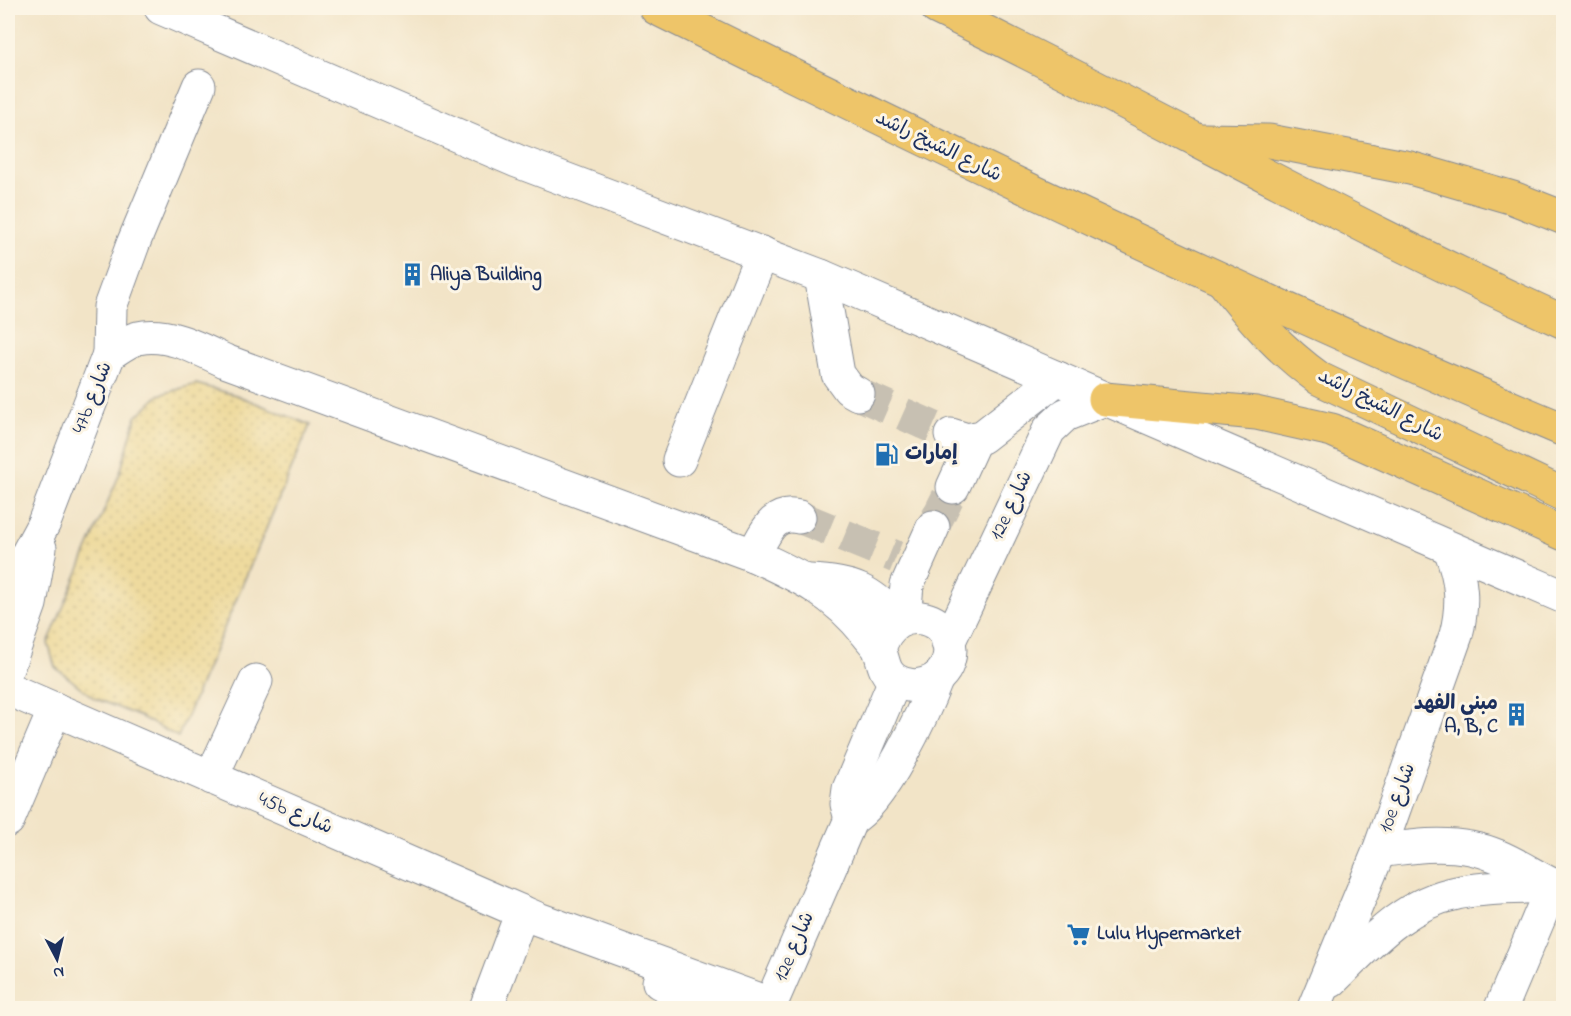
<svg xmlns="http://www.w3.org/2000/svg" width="1571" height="1016" font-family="'Indie Flower','Playpen Sans Arabic',sans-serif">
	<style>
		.sand { fill: url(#sand-dots); stroke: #84847e; stroke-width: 1.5 }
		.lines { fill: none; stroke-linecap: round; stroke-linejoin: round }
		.minor-tunnel { stroke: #c7c0b2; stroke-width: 33; stroke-dasharray: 33 16; stroke-linecap: butt }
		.minor-casing { stroke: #868a92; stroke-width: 35 }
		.major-casing { stroke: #868a92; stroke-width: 35 }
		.highway-casing { stroke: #868a92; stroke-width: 35 }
		.minor { stroke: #fff; stroke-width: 33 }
		.major { stroke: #eec569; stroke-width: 33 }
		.highway { stroke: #eec569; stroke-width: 33 }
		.labels { text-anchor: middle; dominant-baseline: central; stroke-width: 6; stroke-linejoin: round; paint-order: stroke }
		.street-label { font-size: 20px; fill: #1b2f5e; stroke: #fcf5e5 }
		.poi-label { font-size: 20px; font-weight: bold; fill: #1b2f5e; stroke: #fcf5e5; text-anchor: start }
	</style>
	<defs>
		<pattern id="sand-dots" width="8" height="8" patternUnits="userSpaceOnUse" patternTransform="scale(1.5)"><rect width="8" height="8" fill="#eeda9e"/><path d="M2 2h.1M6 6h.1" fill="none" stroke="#ccbb8a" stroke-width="1.8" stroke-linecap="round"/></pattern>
	</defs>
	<rect width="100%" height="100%" fill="#fcf5e5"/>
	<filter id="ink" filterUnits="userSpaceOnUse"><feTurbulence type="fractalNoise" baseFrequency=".0167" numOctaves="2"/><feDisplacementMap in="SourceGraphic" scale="12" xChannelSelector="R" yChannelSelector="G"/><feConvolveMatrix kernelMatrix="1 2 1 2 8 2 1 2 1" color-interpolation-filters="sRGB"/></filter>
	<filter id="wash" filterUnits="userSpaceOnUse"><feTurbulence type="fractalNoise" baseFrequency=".008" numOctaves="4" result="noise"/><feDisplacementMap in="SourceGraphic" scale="24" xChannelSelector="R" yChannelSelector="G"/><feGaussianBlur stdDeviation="1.35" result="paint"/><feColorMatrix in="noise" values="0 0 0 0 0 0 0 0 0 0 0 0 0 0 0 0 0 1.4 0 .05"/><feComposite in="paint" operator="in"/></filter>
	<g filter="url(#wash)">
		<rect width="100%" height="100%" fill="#f2e4c7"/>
		<polygon class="sand" points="196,384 236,395 310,425 178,737 141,717 94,698 55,667 48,643 120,473 136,417 159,395"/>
	</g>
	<g filter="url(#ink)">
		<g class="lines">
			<g class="minor-tunnel">
				<polyline points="858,394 951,435"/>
				<polyline points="799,517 896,557"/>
				<polyline points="933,527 953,487"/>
			</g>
			<defs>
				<g id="minor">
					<polyline points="161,8 517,161 821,276 1564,597"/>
					<polyline points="821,276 838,374 849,389 858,394"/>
					<polyline points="109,354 110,307 133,244 199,86"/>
					<polyline points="951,435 967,440 982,437 1058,378"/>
					<polyline points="679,460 762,253"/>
					<polyline points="953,487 975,439"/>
					<path d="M753,555C765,535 772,510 799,517"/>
					<path d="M810,581C853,583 869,590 899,621"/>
					<path d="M8,590L44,523L109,354C117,349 128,340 138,338C167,331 200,349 225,361L753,555C801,577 834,592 868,635C871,639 876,644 879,649C884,661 883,672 895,680C914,692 941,684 948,662C962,617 893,595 879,650"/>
					<polyline points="904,618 907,585 933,527"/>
					<polyline points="948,643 1049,430 1065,415 1105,399"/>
					<polyline points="8,666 30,604 40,548"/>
					<polyline points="8,689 538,919 770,1004"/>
					<polyline points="211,778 256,681"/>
					<polyline points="851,819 847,804 849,789 895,680"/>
					<polyline points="8,820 55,709"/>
					<path d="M1379,851C1419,845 1459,840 1497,856C1519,865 1538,879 1559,888"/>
					<path d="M1331,981C1368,945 1404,903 1457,893C1488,886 1521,889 1553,885"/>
					<polyline points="659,982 709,1008"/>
					<polyline points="486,1008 522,912"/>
					<path d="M769,1008L851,819C882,803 924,712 937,678"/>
					<path d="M1314,1008L1379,851L1456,635C1464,604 1462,579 1450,549"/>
					<polyline points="1501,1008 1553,885"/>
				</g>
				<g id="major">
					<polyline points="1203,140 1269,141 1410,168 1513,198 1564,218"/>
					<path d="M1223,281C1252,319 1281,351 1320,379L1564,495"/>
					<polyline points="1105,399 1256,413 1332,430 1564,534"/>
				</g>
				<g id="highway">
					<path d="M656,8C955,156 1256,301 1564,430"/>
					<path d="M937,8C1147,109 1350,226 1564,322"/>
				</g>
			</defs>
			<use href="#minor" class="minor-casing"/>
			<use href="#major" class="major-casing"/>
			<use href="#highway" class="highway-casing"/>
			<use href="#minor" class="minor"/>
			<use href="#major" class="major"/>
			<use href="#highway" class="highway"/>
		</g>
	</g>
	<defs>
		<symbol id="building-bare" viewBox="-9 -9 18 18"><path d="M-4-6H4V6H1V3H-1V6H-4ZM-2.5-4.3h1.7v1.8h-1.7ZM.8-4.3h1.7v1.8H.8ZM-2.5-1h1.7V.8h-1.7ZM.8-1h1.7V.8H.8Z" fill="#1f6fb2" stroke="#fcf5e5" stroke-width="2.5" paint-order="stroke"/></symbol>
		<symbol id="fuel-bare" viewBox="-9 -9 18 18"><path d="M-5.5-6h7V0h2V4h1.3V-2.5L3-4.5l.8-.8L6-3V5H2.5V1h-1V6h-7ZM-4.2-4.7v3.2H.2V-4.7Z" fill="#1f6fb2" stroke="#fcf5e5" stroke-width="2.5" paint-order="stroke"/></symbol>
		<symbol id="supermarket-bare" viewBox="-9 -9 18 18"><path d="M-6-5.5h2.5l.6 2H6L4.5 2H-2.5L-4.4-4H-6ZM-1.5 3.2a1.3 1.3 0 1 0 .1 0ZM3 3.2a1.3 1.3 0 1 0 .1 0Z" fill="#1f6fb2" stroke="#fcf5e5" stroke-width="2.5" paint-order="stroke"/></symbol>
	</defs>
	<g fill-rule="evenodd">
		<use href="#building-bare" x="396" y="258" width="33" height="33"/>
		<use href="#fuel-bare" x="870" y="438" width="33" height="33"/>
		<use href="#building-bare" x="1500" y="698" width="33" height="33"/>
		<use href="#supermarket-bare" x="1062" y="918" width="33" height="33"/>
	</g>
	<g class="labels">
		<g class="street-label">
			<text transform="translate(938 147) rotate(26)">شارع الشيخ راشد</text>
			<text transform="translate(93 398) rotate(-68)">47b شارع</text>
			<text transform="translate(1380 406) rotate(27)">شارع الشيخ راشد</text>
			<text transform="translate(1012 506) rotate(-65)">12e شارع</text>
			<text transform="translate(1398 798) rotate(-70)">10e شارع</text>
			<text transform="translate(295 814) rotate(23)">45b شارع</text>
			<text transform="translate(795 947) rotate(-67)">12e شارع</text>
		</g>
		<g class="poi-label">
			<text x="430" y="275">Aliya Building</text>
			<text x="905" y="454">إمارات</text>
			<text x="1498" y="704" text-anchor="end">مبنى الفهد<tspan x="1498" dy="23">A, B, C</tspan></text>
			<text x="1097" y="934">Lulu Hypermarket</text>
		</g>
	</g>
	<rect width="1571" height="1016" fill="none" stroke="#fcf5e5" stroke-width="30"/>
	<g transform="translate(57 959) rotate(173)" stroke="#fcf5e5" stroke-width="4.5" paint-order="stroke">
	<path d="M0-4.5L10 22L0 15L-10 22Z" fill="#1b2f5e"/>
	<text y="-9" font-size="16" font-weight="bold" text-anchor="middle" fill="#1b2f5e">N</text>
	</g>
</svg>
